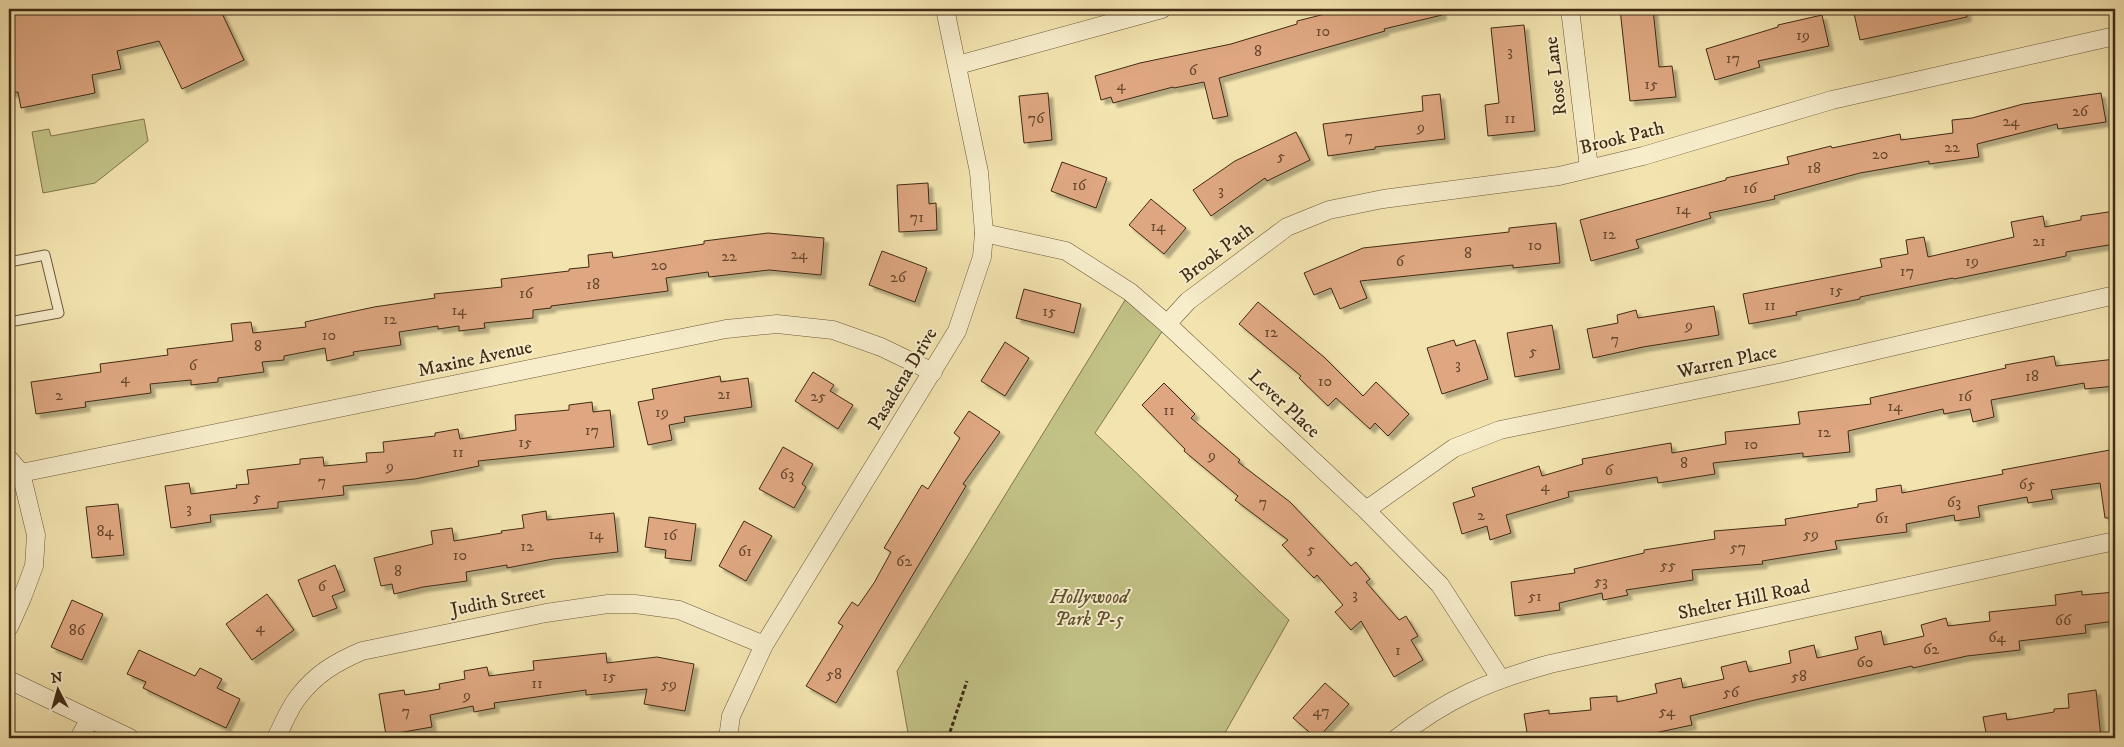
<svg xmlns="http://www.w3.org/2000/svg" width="2124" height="747" font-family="'IM FELL DW Pica',serif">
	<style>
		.green { fill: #c2c286; stroke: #81764d }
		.building { fill: #dea781; stroke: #402a14; filter: url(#shadow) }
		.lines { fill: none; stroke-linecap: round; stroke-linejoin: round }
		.service-casing { stroke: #6d583b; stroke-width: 11 }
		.minor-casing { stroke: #6d583b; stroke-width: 19 }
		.path { stroke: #402a14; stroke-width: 3; stroke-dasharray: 4 2.5; stroke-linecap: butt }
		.service { stroke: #f7edcb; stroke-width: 9 }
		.minor { stroke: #f7edcb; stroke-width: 18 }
		.labels { text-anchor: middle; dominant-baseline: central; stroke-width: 4; stroke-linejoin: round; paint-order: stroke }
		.number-label { font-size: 16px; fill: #68492f }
		.street-label { font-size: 19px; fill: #402a14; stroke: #f7edcb }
		.park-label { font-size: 19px; font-style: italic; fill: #605030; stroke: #f7edcb }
	</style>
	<defs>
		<filter id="shadow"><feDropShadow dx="4.5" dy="4.5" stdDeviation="1" flood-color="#0004"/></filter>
	</defs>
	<rect width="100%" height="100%" fill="#f3e4af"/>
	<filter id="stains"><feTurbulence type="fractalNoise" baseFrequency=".004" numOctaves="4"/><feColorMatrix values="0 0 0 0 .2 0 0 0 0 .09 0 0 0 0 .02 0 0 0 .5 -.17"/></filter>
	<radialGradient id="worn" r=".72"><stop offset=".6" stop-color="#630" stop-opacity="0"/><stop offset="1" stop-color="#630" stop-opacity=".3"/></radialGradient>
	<g class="green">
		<polygon points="144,119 148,141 95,183 43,193 32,132 49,129 51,136"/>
		<polygon points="1130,292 1167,324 1095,433 1289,620 1222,738 907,738 908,733 897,671"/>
	</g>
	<g class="building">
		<polygon points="9,9 220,9 244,60 182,89 159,41 117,51 121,69 92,75 95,93 21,108 18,92 9,93"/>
		<polygon points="1345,9 1441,9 1442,15 1384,29 1385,31 1219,78 1228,116 1213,119 1204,82 1174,88 1173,87 1113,103 1111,97 1101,100 1095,76 1140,63 1231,44 1297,24 1297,21"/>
		<polygon points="1620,9 1653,9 1659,67 1672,66 1676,97 1630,101"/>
		<polygon points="1853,9 1966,9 1967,17 1860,40"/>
		<polygon points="1822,15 1829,46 1758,61 1760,67 1715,80 1706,49 1778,27 1778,25"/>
		<polygon points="1524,25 1535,131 1488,136 1485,105 1499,103 1491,28"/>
		<polygon points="1048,93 1052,140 1024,143 1019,96"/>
		<polygon points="2101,93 2106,122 2058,129 2057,124 1977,144 1979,157 1929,164 1929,161 1860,173 1774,196 1775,199 1709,213 1711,218 1636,240 1639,248 1591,261 1580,220 1726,180 1726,178 1789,164 1787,157 1831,146 1832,148 1900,134 1901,140 1953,133 1952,120 1972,118 2023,104"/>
		<polygon points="1440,94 1445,139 1375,147 1375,149 1328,156 1323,124 1423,111 1422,96"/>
		<polygon points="1296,132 1310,160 1267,181 1265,178 1211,216 1193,190 1235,161"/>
		<polygon points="1062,162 1107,178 1096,208 1051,191"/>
		<polygon points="928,183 929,204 936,203 937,230 899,232 897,185"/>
		<polygon points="1151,199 1186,228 1164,254 1129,225"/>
		<polygon points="2115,211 2115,244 2066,252 2066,256 1954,279 1953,278 1860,297 1860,299 1796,312 1797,315 1749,324 1743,294 1882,267 1880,259 1908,254 1906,240 1924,237 1928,257 2014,237 2011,222 2043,216 2045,227 2081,220 2081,216"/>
		<polygon points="1556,223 1560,263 1513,268 1513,265 1360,281 1367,298 1340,309 1331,288 1314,295 1304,273 1363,248 1509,232 1509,228"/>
		<polygon points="768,233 824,238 821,275 769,270 709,277 708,272 666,278 668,291 551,306 551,308 533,310 533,318 484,323 485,328 459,331 459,326 438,329 438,326 399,332 401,345 353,352 354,355 327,361 325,348 284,356 284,360 262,362 264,372 218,378 218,382 191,385 191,380 150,384 151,393 85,402 86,407 36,414 31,382 101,372 100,364 168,355 167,349 233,341 231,324 251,322 253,333 306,327 305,322 374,307 435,298 434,294 502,287 501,279 569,271 569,269 589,267 588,255 612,252 613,258 704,244 704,241"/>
		<polygon points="882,251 927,268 915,302 869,285"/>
		<polygon points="1024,289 1081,304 1074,333 1016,318"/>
		<polygon points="1258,302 1325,358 1363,396 1376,382 1409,414 1388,436 1375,423 1370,429 1336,398 1328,406 1299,378 1301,376 1239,324"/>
		<polygon points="1714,306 1719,335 1643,347 1593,358 1587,329 1618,323 1617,315 1636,310 1638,318"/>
		<polygon points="1552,325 1560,369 1515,377 1507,333"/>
		<polygon points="1454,340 1456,346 1475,340 1488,379 1442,394 1427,348"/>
		<polygon points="1005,342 1029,358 1005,396 981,381"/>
		<polygon points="2054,356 2056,366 2115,359 2115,386 2085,389 2084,383 1991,400 1994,417 1973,422 1970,409 1944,414 1943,409 1848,431 1850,452 1803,457 1803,453 1713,463 1715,474 1658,483 1657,477 1568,492 1569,497 1506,515 1511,533 1490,540 1487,526 1462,534 1453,503 1475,496 1472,488 1539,466 1542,476 1583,464 1582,459 1653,446 1671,443 1672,453 1726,444 1725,432 1800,424 1798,412 1871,404 1870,398 2006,368 2005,365"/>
		<polygon points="813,372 834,385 830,391 853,405 838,429 795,401"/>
		<polygon points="720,376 721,382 748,378 752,407 684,417 685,422 669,425 672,440 648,445 638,402 654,399 652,389"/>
		<polygon points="1164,383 1195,414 1191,418 1240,460 1238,462 1290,502 1351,566 1356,562 1370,579 1366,582 1399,620 1406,616 1418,636 1411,640 1423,660 1394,677 1361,621 1351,630 1335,612 1343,605 1317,575 1314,578 1282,545 1288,540 1235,500 1238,496 1184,451 1185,449 1142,405"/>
		<polygon points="592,402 593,412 610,410 614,447 478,461 479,466 415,479 343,486 344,495 278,502 278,508 210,515 211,522 171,528 165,486 189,483 191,494 237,488 236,485 249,484 247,470 300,464 300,459 323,457 324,466 367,462 366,453 384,452 383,442 435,436 435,433 458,429 460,439 516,430 515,415 569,410 569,405"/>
		<polygon points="969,411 1000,432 963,484 966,486 836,703 806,686 843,626 838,623 852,602 858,606 874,583 891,552 884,548 922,485 928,489 960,438 954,433"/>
		<polygon points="783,447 813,464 802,484 806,487 794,508 759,489"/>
		<polygon points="2115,449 2115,518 2105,518 2100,483 2051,490 2053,499 2028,503 2027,497 1978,506 1980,517 1955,521 1954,515 1906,524 1907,532 1835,541 1837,549 1762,561 1763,564 1692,570 1693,580 1626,590 1628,595 1603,600 1602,593 1559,603 1560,610 1515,616 1511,582 1575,573 1574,569 1644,553 1644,550 1715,539 1714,531 1786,525 1785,519 1858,507 1858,504 1877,501 1876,489 1901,485 1902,493 2003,474 2002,470"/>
		<polygon points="118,504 124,555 92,558 86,507"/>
		<polygon points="546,511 547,520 614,513 618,552 553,559 507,568 507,565 466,572 467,581 423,587 394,594 392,584 381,586 374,558 433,544 431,531 452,528 454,541 502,533 501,531 524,528 522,515"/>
		<polygon points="649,517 696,524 691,561 665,558 666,550 645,547"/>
		<polygon points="744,521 772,536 746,581 719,566"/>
		<polygon points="335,565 345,591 332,596 337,608 313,617 298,580"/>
		<polygon points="2082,591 2082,595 2115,592 2115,621 2085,625 2086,633 2019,641 2020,650 1967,656 1913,668 1912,666 1755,700 1690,716 1692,725 1650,734 1604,738 1528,738 1524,714 1549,710 1549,714 1591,710 1590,698 1617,696 1617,702 1657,693 1655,684 1681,678 1683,688 1724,679 1721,667 1746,661 1749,672 1791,663 1789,651 1814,645 1817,658 1858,649 1855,637 1881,631 1884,645 1924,636 1921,625 1946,618 1948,626 1990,621 1989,612 2056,605 2055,595"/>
		<polygon points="267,594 294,630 252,660 226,624"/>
		<polygon points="72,600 103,614 82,660 51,647"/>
		<polygon points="139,650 195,676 200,668 222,679 217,688 240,699 226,728 143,688 146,682 127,674"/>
		<polygon points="606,653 607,663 657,657 694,664 685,711 644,704 647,689 586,695 586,690 494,703 495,708 474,712 473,706 430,715 432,727 386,735 379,694 404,690 405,695 440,689 439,684 465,679 464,671 487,667 489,676 534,670 533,661"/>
		<polygon points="1325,683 1349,704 1318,738 1316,738 1293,718"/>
		<polygon points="2096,690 2101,738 1987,738 1983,717 2006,713 2007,720 2054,712 2054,709 2069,708 2068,694"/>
	</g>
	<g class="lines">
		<defs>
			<polyline id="service" points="9,262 45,255 59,313 9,322"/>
			<g id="minor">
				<polyline points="1570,9 1589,168"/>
				<polyline points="958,65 1162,9"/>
				<polyline points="984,233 1066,251 1130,292 1167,324 1366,510 1440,585 1500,678"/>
				<polyline points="1167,324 1188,301 1287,227 1329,210 1383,199 1559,176 1643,156 1832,100 2115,36"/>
				<polyline points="9,459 21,473 36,535 34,566 22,598 9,627"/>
				<polyline points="21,473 726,329 777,324 833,330 881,347 933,372"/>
				<polyline points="1366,510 1454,448 1500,430 1783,372 2115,295"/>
				<polyline points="9,680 130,738"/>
				<polyline points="79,738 90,719"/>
				<path d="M276,738C283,725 289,708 299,696C316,674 336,662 362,651L546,613L608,604H635L679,610L764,645"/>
				<polyline points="728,738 731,716 764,645 957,331 982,257 984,233 979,172 945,9"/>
				<path d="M1397,738C1448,698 1489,681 1550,664L2115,541"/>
			</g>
		</defs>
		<use href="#service" class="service-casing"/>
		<use href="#minor" class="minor-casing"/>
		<polyline class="path" points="948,738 967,681"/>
		<use href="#service" class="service"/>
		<use href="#minor" class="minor"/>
	</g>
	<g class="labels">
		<g class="number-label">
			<text x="1323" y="31">10</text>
			<text x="1803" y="35">19</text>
			<text x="1258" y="51">8</text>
			<text x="1510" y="51">3</text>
			<text x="1733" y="58">17</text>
			<text x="1193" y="70">6</text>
			<text x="1651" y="84">15</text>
			<text x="1121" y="85">4</text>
			<text x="2080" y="111">26</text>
			<text x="1036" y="118">76</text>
			<text x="1510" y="118">11</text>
			<text x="2011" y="121">24</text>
			<text x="1421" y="127">9</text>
			<text x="1349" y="136">7</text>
			<text x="1952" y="147">22</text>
			<text x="1880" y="154">20</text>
			<text x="1281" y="156">5</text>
			<text x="1814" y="168">18</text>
			<text x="1079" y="185">16</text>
			<text x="1750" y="188">16</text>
			<text x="1221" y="190">3</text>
			<text x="1683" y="209">14</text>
			<text x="917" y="217">71</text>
			<text x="1158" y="226">14</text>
			<text x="1609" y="234">12</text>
			<text x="2039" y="241">21</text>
			<text x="1535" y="245">10</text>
			<text x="1468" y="253">8</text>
			<text x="799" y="254">24</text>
			<text x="729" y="256">22</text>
			<text x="1400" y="261">6</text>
			<text x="1972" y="261">19</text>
			<text x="659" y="265">20</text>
			<text x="1907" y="271">17</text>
			<text x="898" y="277">26</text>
			<text x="593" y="284">18</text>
			<text x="1836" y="290">15</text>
			<text x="526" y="293">16</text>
			<text x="1770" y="305">11</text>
			<text x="459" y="310">14</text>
			<text x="1049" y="311">15</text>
			<text x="390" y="319">12</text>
			<text x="1689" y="325">9</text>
			<text x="1271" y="332">12</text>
			<text x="329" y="335">10</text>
			<text x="1615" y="339">7</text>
			<text x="258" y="346">8</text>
			<text x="1533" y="351">5</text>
			<text x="1458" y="364">3</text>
			<text x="193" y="365">6</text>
			<text x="2032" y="376">18</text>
			<text x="125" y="378">4</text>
			<text x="1325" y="381">10</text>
			<text x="724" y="394">21</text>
			<text x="59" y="395">2</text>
			<text x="818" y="396">25</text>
			<text x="1965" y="396">16</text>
			<text x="1895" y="406">14</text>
			<text x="1169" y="410">11</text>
			<text x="662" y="412">19</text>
			<text x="592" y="430">17</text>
			<text x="1824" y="432">12</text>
			<text x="525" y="442">15</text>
			<text x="1751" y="444">10</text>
			<text x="458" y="452">11</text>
			<text x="1212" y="455">9</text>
			<text x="1684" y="463">8</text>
			<text x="390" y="466">9</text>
			<text x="1609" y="470">6</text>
			<text x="787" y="474">63</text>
			<text x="322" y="481">7</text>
			<text x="2027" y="484">65</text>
			<text x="1545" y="486">4</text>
			<text x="257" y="497">5</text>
			<text x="1263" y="502">7</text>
			<text x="1954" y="502">63</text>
			<text x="189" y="508">3</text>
			<text x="1481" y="515">2</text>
			<text x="1882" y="518">61</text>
			<text x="105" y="531">84</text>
			<text x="596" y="534">14</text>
			<text x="1811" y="534">59</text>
			<text x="670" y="535">16</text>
			<text x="527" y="546">12</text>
			<text x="1738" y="547">57</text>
			<text x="1311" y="549">5</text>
			<text x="745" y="551">61</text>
			<text x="460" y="555">10</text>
			<text x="904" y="561">62</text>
			<text x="1668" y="565">55</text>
			<text x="398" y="571">8</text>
			<text x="1601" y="581">53</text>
			<text x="322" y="586">6</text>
			<text x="1355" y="594">3</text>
			<text x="1535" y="596">51</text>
			<text x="2063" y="620">66</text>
			<text x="260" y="627">4</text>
			<text x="77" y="630">86</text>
			<text x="1997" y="637">64</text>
			<text x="1931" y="649">62</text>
			<text x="1398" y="650">1</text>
			<text x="1865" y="662">60</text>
			<text x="834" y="674">58</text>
			<text x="609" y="676">15</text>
			<text x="1799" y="676">58</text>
			<text x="537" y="683">11</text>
			<text x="669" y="684">59</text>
			<text x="1731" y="692">56</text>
			<text x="467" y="695">9</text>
			<text x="406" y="711">7</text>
			<text x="1321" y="711">47</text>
			<text x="1667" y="711">54</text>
		</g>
		<g class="street-label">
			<text transform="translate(1556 76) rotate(-97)">Rose Lane</text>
			<text transform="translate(1622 138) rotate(-14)">Brook Path</text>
			<text transform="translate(1217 253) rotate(-37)">Brook Path</text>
			<text transform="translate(475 359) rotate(-12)">Maxine Avenue</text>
			<text transform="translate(1727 362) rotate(-12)">Warren Place</text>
			<text transform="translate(903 379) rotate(-59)">Pasadena Drive</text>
			<text transform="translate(1284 404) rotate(43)">Lever Place</text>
			<text transform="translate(1744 600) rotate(-12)">Shelter Hill Road</text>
			<text transform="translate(498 601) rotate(-11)">Judith Street</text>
		</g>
		<g class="park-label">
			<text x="1089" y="597">Hollywood<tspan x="1089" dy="22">Park P-5</tspan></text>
		</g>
	</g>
	<rect width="2124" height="747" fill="none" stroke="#f3e4af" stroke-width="30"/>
	<rect x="10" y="10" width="2104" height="727" fill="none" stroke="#402a14" stroke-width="2.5"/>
	<rect x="15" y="15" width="2094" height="717" fill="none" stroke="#402a14"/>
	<g transform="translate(58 690) rotate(354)" stroke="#f7edcb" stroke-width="4" paint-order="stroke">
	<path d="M0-4L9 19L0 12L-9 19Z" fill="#402a14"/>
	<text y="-8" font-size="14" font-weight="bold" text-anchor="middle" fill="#402a14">N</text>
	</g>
	<rect width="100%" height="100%" filter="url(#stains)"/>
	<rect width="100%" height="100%" fill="url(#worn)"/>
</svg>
